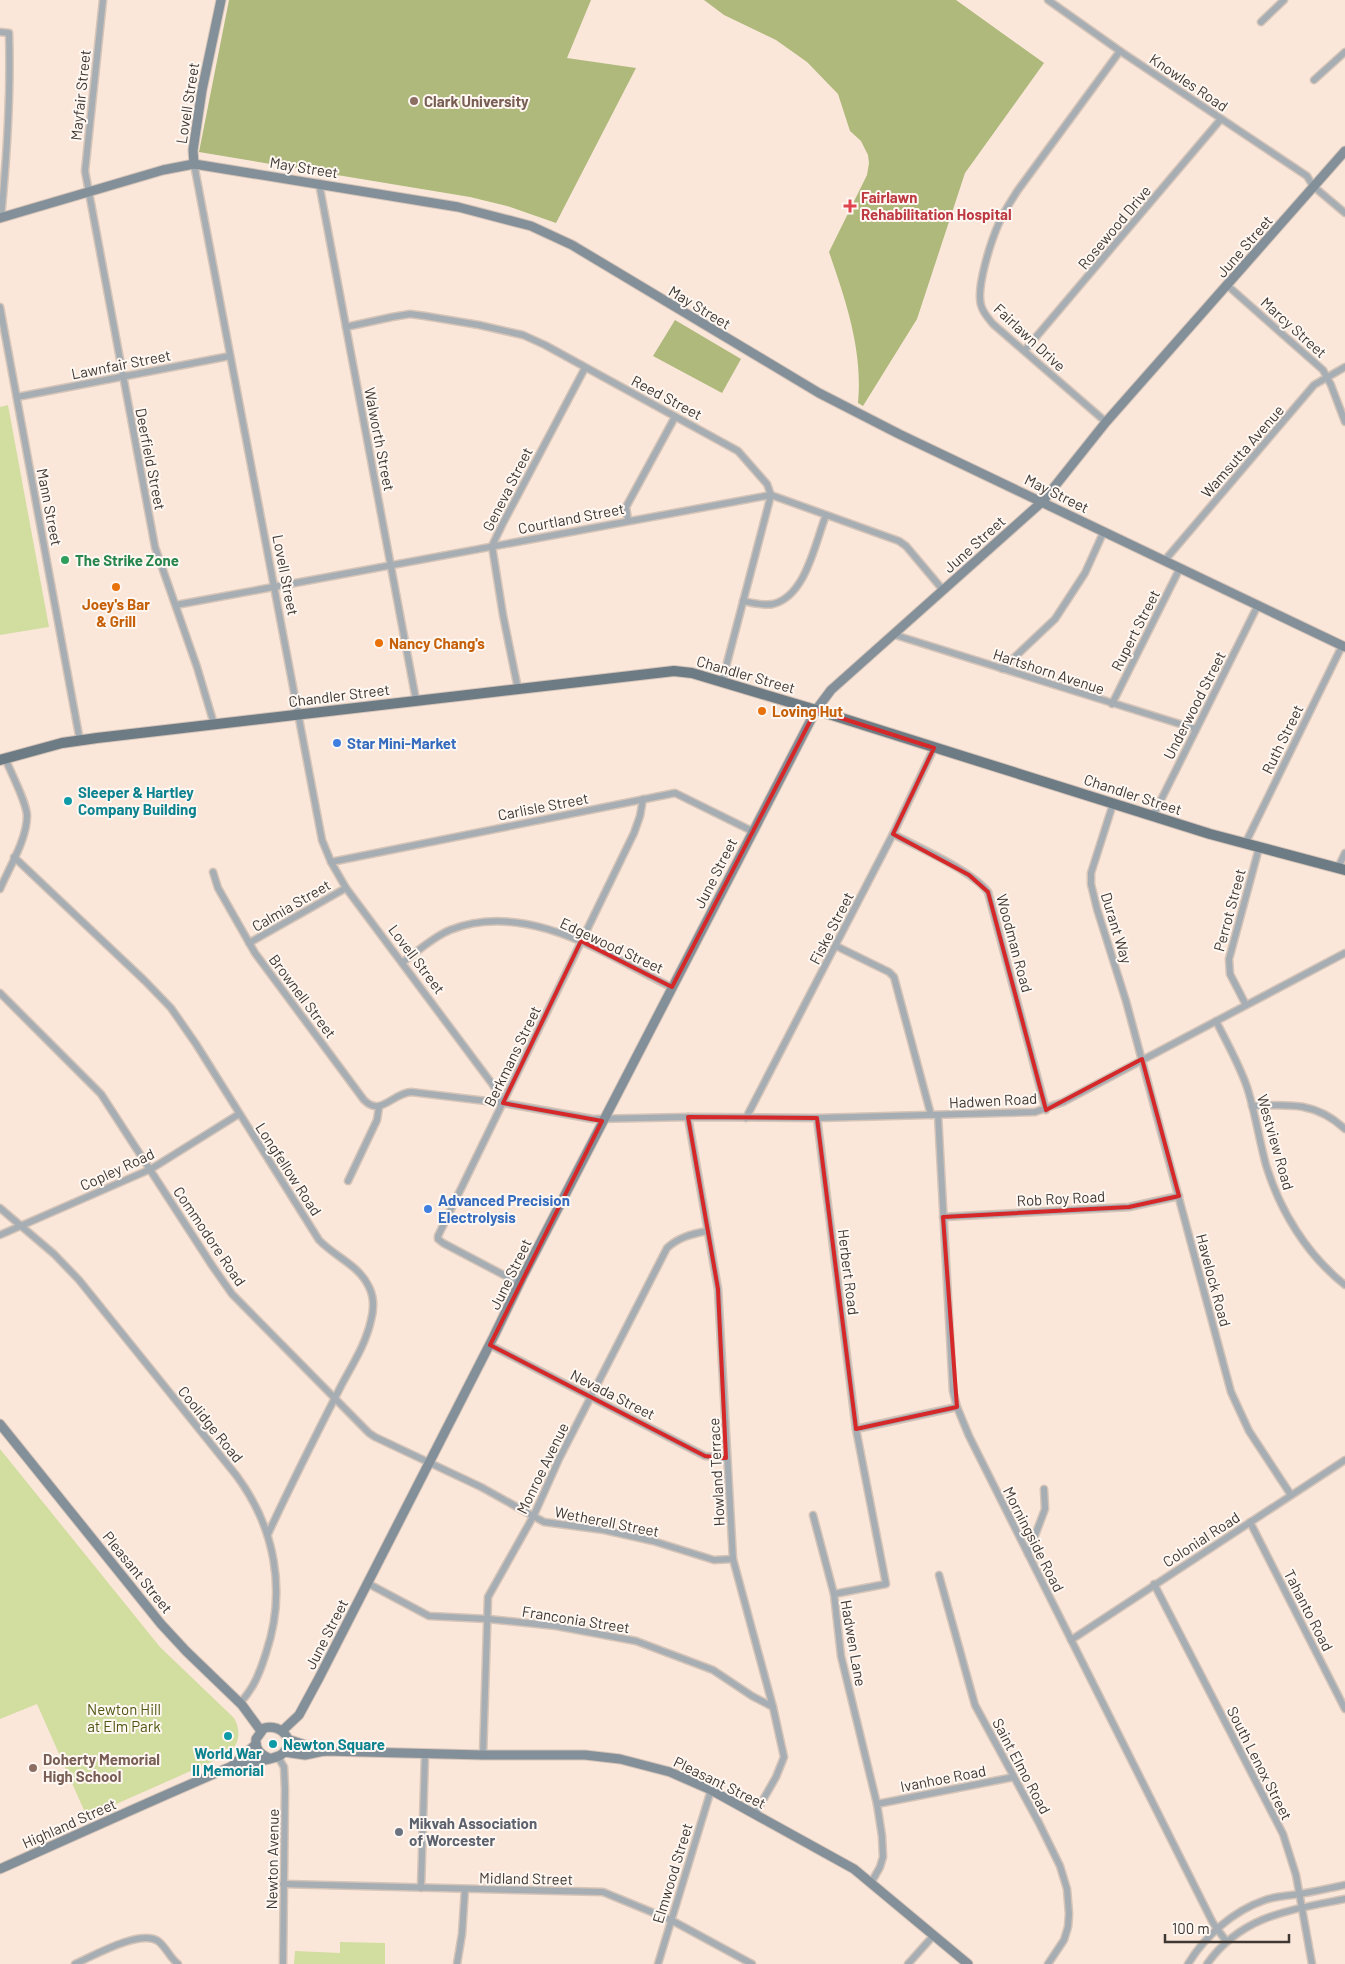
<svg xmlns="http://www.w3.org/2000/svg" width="1345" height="1964" font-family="Barlow,sans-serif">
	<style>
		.green { fill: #d2dda0 }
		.forest { fill: #aeb97b }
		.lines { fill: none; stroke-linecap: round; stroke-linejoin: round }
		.street-casing { stroke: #d5c4b8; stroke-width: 9 }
		.secondary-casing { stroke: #d5c4b8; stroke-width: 11 }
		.primary-casing { stroke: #d5c4b8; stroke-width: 12 }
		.street { stroke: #a6aeb4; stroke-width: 6 }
		.secondary { stroke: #849099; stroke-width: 9 }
		.primary { stroke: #6d7b85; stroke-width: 10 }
		.marked { fill: none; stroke: #d62828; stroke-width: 4; stroke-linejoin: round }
		.education-dot { fill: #8d6e63; stroke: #fff7f2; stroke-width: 2 }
		.health-dot { fill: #e0444e; stroke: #fff7f2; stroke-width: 2 }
		.leisure-dot { fill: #2e9e5b; stroke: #fff7f2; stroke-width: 2 }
		.food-dot { fill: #e8710a; stroke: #fff7f2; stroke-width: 2 }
		.shop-dot { fill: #3f7fe0; stroke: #fff7f2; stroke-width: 2 }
		.culture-dot { fill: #0f9aa8; stroke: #fff7f2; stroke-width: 2 }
		.worship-dot { fill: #6b7280; stroke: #fff7f2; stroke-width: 2 }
		.labels { text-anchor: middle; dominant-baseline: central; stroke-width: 4; stroke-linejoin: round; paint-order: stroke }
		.street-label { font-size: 15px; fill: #3e3732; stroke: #fff7f2 }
		.education-label { font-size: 15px; font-weight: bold; fill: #785e54; stroke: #fff7f2; text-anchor: start }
		.health-label { font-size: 15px; font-weight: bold; fill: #be3a42; stroke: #fff7f2; text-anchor: start }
		.leisure-label { font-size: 15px; font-weight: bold; fill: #27864d; stroke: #fff7f2; text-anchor: start }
		.food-label { font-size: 15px; font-weight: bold; fill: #c56008; stroke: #fff7f2; text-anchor: start }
		.shop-label { font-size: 15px; font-weight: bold; fill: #366cbe; stroke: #fff7f2; text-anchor: start }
		.culture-label { font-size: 15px; font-weight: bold; fill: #0d838f; stroke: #fff7f2; text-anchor: start }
		.park-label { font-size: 15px; fill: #4f5813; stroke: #fff7f2 }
		.worship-label { font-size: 15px; font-weight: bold; fill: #5b616d; stroke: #fff7f2; text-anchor: start }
	</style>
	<rect width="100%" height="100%" fill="#fbe7da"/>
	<g class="green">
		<polygon points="8,405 49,627 0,635 0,407"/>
		<path d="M0,1449L160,1647L234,1718C241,1730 240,1743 229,1754L87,1817L37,1704L0,1719Z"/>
		<polygon points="340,1942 385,1943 385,1964 294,1964 295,1951 340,1953"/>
	</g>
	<g class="forest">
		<polygon points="229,0 591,0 567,58 636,68 556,223 507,206 470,197 199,152"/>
		<path d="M704,0H956L1044,63L965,173L917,319L863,406L858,403C863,351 846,301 829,252L867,175L869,163L868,155L861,141L850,131L838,94L807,62L776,40L724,15Z"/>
		<polygon points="675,320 741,359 722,393 653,356"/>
	</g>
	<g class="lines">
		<defs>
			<g id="street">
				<polyline points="103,0 85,171 155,547 197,667 214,724"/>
				<polyline points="1048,0 1120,51 1307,176 1313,186 1345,213"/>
				<polyline points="1261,22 1284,0"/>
				<path d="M0,32L9,33C11,95 7,156 1,217"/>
				<polyline points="1314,80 1345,52"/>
				<polyline points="194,164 322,840 331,862 346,888 493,1085 503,1103"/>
				<polyline points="319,183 416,700"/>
				<polyline points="1228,286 1323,370 1331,385 1345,422"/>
				<polyline points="0,307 80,741"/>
				<polyline points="346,327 392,317 410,314 425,316 479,325 523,335 545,345 738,451 767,484 771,495 722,682"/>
				<polyline points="1025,350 1221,119"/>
				<polyline points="17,397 230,356"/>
				<path d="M1106,422L993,324C988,318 983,313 981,305C976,287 991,241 999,223C1004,211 1011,201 1018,190L1120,51"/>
				<polyline points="628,520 626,507 675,417"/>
				<polyline points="1165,560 1314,385 1345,367"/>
				<path d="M743,601C752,603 763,606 773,604C806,596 815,543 826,515"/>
				<polyline points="176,605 771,495 899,541 906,546 943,590"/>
				<polyline points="895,635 1196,729"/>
				<polyline points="1002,669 1055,619 1085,573 1104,531"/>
				<polyline points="518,689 503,615 492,546 503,523 585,368"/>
				<polyline points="1112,704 1180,568"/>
				<polyline points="1113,804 1091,873 1091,884 1097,909 1126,1001 1231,1392 1249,1431 1291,1495"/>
				<polyline points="1153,816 1258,605"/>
				<path d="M893,834C919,848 971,870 988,892L1046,1110"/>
				<polyline points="1245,844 1342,646"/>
				<path d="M14,857L145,981L171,1008L196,1044L319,1240C335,1257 359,1265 369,1287C374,1297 374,1309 371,1320C366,1344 352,1365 341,1386C316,1435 291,1484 268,1534"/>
				<polyline points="331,862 675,793 752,831"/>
				<polyline points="1338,868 1345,853"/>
				<path d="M213,872L218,888L255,953L364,1100C381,1117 391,1094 411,1092L503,1103L593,1119L688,1117L817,1118L1035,1112L1063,1102L1345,953"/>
				<path d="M0,889C9,868 27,839 27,816C27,803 11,773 5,758"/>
				<polyline points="249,943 346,888"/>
				<polyline points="836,946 889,972 894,977 931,1115"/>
				<path d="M403,962C418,951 433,937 450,930C527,900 605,954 671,987"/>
				<polyline points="0,993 101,1094 213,1267 232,1294 369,1433 375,1437 481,1487 544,1522 604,1530 653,1541 714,1560 733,1559"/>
				<polyline points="1246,1005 1230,974 1229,959 1259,848"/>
				<path d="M1216,1021C1227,1043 1239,1064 1247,1087C1255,1112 1259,1139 1266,1165C1280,1211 1307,1255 1345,1285"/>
				<path d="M1252,1106C1289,1104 1316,1102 1345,1129"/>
				<polyline points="938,1115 953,1391 957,1407 969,1436 1213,1923 1226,1941"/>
				<polyline points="688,1117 718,1289 733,1559 773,1707 784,1757 776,1777 755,1814"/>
				<polyline points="746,1118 893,834 934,748"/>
				<polyline points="817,1118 856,1429"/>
				<polyline points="348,1181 377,1120 379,1107"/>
				<path d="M0,1208L54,1254L79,1280L236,1475C275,1527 287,1591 266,1653C260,1672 254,1688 240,1703"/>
				<polyline points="943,1217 1129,1207 1179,1196"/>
				<polyline points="0,1235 151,1169 239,1114"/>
				<polyline points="519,1283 443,1243 438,1239 438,1236 634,833 640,816 643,799"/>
				<polyline points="490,1345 705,1456 726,1458"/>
				<polyline points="813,1515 834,1594"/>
				<polyline points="1250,1522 1345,1709"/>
				<polyline points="1028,1554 1045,1509 1044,1489"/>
				<polyline points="939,1575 975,1705 1039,1823 1060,1866 1067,1889 1069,1914 1068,1927 1064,1940 1048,1964"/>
				<polyline points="367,1583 429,1616 488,1619 556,1626 636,1641 713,1670 752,1696 773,1707"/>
				<polyline points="1154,1584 1283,1834 1296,1875 1312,1964"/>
				<polyline points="1071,1640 1345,1460"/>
				<path d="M483,1755L488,1597L534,1515L559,1459L667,1248C679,1237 692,1234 707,1231"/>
				<polyline points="278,1757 284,1767 285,1789 283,1964"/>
				<polyline points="877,1804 1014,1777"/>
				<polyline points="871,1883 880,1867 883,1857 882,1836 877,1804 841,1656 834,1594 886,1584 856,1429 957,1407"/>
				<polyline points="283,1884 603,1892 671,1920 752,1964"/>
				<polyline points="421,1888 425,1754"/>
				<path d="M75,1964C93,1956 140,1929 158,1941C166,1947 170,1958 178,1964"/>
				<polyline points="457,1964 462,1934 465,1889"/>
				<polyline points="658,1964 711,1790"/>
				<polyline points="908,1964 934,1935"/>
				<path d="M1188,1964C1205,1936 1233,1911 1265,1900C1276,1896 1287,1896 1299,1894C1314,1892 1330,1888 1345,1885"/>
				<path d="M1207,1964C1242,1915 1290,1910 1345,1899"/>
			</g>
			<g id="secondary">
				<polyline points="194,164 193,150 202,90 221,0"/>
				<polyline points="0,218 163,170 194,164 458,207 531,226 572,245 819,393 899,434 1345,647"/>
				<polyline points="0,1424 161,1624 186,1651 242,1705 261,1731"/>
				<polyline points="282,1731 299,1715 319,1678 494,1336 522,1278 816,710 831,690 1043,501 1106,422 1345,151"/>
				<polyline points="287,1739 324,1751"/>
				<polyline points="284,1752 305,1755 324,1751 483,1755 585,1755 620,1759 670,1772 711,1790 854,1869 968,1964"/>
				<polyline points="232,1766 256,1744"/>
				<path d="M0,1869C76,1835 153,1800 230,1767C242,1762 274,1761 282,1754C297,1742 282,1723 264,1728L256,1739C255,1749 260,1754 269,1758"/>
			</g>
			<polyline id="primary" points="0,760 62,743 97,738 674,671 692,673 816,710 1210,834 1345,870"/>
		</defs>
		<use href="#street" class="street-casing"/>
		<use href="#secondary" class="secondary-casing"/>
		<use href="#primary" class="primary-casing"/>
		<use href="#street" class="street"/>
		<use href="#secondary" class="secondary"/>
		<use href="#primary" class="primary"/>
	</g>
	<path class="marked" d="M816,710L934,748L893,834L969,875L988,892L1046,1110L1142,1059L1179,1196L1129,1207L943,1217L957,1407L856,1429L817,1118L688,1117L718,1289L726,1458H720L705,1456L490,1345L602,1121L503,1103L581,941L672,987Z"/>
	<g class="education-dot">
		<circle cx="414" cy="101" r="5"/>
		<circle cx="33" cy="1768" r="5"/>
	</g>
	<path class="health-dot" d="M847.5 198.5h5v5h5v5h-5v5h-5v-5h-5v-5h5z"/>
	<circle class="leisure-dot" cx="65" cy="560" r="5"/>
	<g class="food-dot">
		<circle cx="116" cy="587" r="5"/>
		<circle cx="379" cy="643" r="5"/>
		<circle cx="762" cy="711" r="5"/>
	</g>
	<g class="shop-dot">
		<circle cx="337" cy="743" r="5"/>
		<circle cx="428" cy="1209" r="5"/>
	</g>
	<g class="culture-dot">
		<circle cx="68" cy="801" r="5"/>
		<circle cx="228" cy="1736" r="5"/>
		<circle cx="273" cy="1744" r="5"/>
	</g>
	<circle class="worship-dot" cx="399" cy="1832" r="5"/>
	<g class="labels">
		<g class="street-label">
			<text transform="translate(1189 82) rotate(34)">Knowles Road</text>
			<text transform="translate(80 95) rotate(-84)">Mayfair Street</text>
			<text transform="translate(187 103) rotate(-81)">Lovell Street</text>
			<text transform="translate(304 167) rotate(9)">May Street</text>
			<text transform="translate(1114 227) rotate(-50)">Rosewood Drive</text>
			<text transform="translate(1244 246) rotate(-49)">June Street</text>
			<text transform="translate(700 307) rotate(31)">May Street</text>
			<text transform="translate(1294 327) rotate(42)">Marcy Street</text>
			<text transform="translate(1030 337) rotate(43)">Fairlawn Drive</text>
			<text transform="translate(121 364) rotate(-11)">Lawnfair Street</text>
			<text transform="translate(667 397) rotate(28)">Reed Street</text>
			<text transform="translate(380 439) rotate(79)">Walworth Street</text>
			<text transform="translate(1242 451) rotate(-49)">Wamsutta Avenue</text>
			<text transform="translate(151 459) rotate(79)">Deerfield Street</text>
			<text transform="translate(507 489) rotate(-63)">Geneva Street</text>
			<text transform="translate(1057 493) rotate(26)">May Street</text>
			<text transform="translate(50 507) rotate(79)">Mann Street</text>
			<text transform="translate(571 518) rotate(-11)">Courtland Street</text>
			<text transform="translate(974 544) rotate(-42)">June Street</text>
			<text transform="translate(286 575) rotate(79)">Lovell Street</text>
			<text transform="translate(1135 630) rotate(-63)">Rupert Street</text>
			<text transform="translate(1049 671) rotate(18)">Hartshorn Avenue</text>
			<text transform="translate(746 674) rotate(16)">Chandler Street</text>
			<text transform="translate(339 695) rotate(-7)">Chandler Street</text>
			<text transform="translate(1194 705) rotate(-63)">Underwood Street</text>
			<text transform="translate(1282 739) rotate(-64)">Ruth Street</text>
			<text transform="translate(1133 794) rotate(18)">Chandler Street</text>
			<text transform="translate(543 806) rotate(-11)">Carlisle Street</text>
			<text transform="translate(715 873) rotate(-63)">June Street</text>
			<text transform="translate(291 905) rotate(-30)">Calmia Street</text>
			<text transform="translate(1229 910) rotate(-75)">Perrot Street</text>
			<text transform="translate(831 928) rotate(-63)">Fiske Street</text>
			<text transform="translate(1117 928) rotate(73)">Durant Way</text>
			<text transform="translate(1015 943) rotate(75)">Woodman Road</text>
			<text transform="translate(612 945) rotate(25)">Edgewood Street</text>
			<text transform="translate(417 959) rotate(53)">Lovell Street</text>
			<text transform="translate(303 996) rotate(53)">Brownell Street</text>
			<text transform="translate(512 1056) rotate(-64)">Berkmans Street</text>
			<text transform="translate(993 1100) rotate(-3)">Hadwen Road</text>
			<text transform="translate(1276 1142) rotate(74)">Westview Road</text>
			<text transform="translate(117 1169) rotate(-25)">Copley Road</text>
			<text transform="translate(289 1169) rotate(57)">Longfellow Road</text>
			<text transform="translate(1061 1198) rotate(-3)">Rob Roy Road</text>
			<text transform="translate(210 1236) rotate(56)">Commodore Road</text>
			<text transform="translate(849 1272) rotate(83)">Herbert Road</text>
			<text transform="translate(510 1274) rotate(-64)">June Street</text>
			<text transform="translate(1214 1280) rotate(75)">Havelock Road</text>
			<text transform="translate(613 1394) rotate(27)">Nevada Street</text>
			<text transform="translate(211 1424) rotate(51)">Coolidge Road</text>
			<text transform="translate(542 1468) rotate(-64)">Monroe Avenue</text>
			<text transform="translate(716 1472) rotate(-93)">Howland Terrace</text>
			<text transform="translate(607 1521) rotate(11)">Wetherell Street</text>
			<text transform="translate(1034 1539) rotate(63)">Morningside Road</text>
			<text transform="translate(1201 1539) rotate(-33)">Colonial Road</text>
			<text transform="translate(138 1572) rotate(51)">Pleasant Street</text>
			<text transform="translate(1309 1610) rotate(63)">Tahanto Road</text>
			<text transform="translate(576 1619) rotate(9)">Franconia Street</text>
			<text transform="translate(326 1634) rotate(-63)">June Street</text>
			<text transform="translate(854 1643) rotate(80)">Hadwen Lane</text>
			<text transform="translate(1260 1763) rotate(63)">South Lenox Street</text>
			<text transform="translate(1022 1766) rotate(62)">Saint Elmo Road</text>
			<text transform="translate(943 1778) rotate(-11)">Ivanhoe Road</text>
			<text transform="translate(720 1782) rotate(26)">Pleasant Street</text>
			<text transform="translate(69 1823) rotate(-24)">Highland Street</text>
			<text transform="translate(272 1859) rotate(-89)">Newton Avenue</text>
			<text transform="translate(672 1873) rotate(-73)">Elmwood Street</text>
			<text transform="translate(526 1878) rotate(1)">Midland Street</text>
		</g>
		<g class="education-label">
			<text x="424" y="101">Clark University</text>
			<text x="43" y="1759">Doherty Memorial<tspan x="43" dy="17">High School</tspan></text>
		</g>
		<g class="health-label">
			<text x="861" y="197">Fairlawn<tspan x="861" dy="17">Rehabilitation Hospital</tspan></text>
		</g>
		<g class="leisure-label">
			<text x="75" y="560">The Strike Zone</text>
		</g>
		<g class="food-label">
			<text x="116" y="604" text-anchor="middle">Joey's Bar<tspan x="116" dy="17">&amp; Grill</tspan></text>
			<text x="389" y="643">Nancy Chang's</text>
			<text x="772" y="711">Loving Hut</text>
		</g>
		<g class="shop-label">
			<text x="347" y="743">Star Mini-Market</text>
			<text x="438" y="1200">Advanced Precision<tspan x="438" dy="17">Electrolysis</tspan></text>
		</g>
		<g class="culture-label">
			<text x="78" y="792">Sleeper &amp; Hartley<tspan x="78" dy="17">Company Building</tspan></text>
			<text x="283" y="1744">Newton Square</text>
			<text x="228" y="1753" text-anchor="middle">World War<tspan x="228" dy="17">II Memorial</tspan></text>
		</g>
		<g class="park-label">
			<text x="124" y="1709">Newton Hill<tspan x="124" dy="17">at Elm Park</tspan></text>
		</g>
		<g class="worship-label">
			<text x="409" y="1823">Mikvah Association<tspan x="409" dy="17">of Worcester</tspan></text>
		</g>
	</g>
	<path d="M1165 1934v8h124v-8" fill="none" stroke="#3e3732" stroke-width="2.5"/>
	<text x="1172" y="1934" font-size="15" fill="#3e3732" stroke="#fff7f2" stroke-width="4" paint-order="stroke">100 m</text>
</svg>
